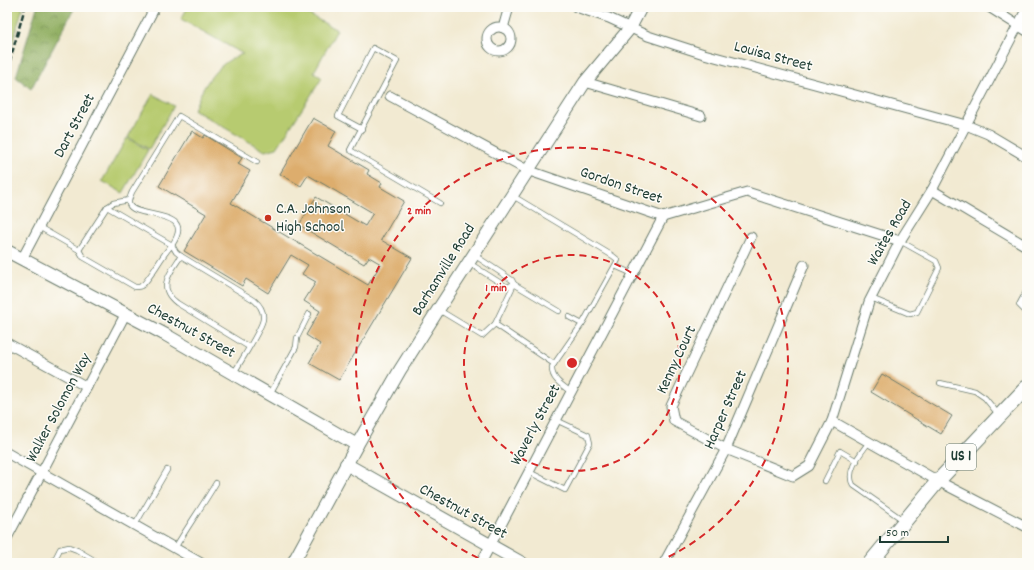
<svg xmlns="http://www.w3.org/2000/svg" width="1034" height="570" font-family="Dekko,sans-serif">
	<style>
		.forest { fill: url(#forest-crowns); stroke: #58764b }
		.pitch { fill: #b7cb6f; stroke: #6b8452 }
		.building { fill: #ddad6d }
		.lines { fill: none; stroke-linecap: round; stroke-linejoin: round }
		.lane-casing { stroke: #697a6b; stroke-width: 6 }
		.street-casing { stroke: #697a6b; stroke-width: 11 }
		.secondary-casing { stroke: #697a6b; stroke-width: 14 }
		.primary-casing { stroke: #697a6b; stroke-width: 16 }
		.lane { stroke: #fff; stroke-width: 4.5 }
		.street { stroke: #fff; stroke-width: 9 }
		.secondary { stroke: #fff; stroke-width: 12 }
		.primary { stroke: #fff; stroke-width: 14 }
		.rail { stroke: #1f3d34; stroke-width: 2.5; stroke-dasharray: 6 3; stroke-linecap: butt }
		.ring { fill: none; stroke: #d62828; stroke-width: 2; stroke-dasharray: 7 5 }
		.poi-dot { fill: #c8321e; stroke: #fdfcf7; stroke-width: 1.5 }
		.labels { text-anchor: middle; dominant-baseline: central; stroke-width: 3; stroke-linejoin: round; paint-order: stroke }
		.shield { fill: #fdfcf7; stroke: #62766e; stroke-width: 1 }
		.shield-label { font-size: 15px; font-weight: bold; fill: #1f3d34 }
		.street-label { font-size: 16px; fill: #1f3d34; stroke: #fdfcf7 }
		.poi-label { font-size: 16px; fill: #1f3d34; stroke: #fdfcf7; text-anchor: start }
		.centre { fill: #d62828; stroke: #fdfcf7; stroke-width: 2 }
		.ring-label { font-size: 12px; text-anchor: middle; font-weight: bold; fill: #d62828; stroke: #fdfcf7; stroke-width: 3; stroke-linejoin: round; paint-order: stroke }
	</style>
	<defs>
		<pattern id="forest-crowns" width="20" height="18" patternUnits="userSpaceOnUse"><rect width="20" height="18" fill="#91af62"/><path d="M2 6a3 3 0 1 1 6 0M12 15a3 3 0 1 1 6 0" fill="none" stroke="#769052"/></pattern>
	</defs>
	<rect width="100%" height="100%" fill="#fdfcf7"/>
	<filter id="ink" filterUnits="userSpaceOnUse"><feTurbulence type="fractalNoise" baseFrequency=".025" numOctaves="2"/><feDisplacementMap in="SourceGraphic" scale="8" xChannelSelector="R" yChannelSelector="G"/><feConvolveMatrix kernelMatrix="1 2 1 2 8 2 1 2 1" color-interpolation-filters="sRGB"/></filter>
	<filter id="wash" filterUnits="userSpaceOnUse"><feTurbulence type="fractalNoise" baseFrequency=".012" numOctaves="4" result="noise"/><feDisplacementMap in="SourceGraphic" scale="16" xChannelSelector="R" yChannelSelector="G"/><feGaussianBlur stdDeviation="0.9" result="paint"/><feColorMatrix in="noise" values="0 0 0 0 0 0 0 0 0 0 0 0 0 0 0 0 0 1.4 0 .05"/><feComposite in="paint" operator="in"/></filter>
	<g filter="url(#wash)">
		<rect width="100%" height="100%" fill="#f2ead2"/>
		<polygon class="forest" points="37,7 75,7 31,89 16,77"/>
		<g class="pitch">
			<polygon points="7,7 23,7 7,61"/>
			<path d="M188,7H295L337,30L314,72L322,78L277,148L265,151L194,110C202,86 218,61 243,54L181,19Z"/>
			<polygon points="153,94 174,106 149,149 128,137"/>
			<polygon points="127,138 148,150 123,193 102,181"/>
		</g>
		<g id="blocks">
			<g class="building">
				<polygon points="313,118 336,131 328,146 369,170 367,174 382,183 380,187 404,201 381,240 412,258 339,380 309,363 320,344 306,335 320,311 304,301 316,282 302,274 308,265 291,255 268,293 246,279 242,286 184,251 206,214 159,186 192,131 203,138 205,135 242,158 238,164 250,171 231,203 368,285 381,264 369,257 364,264 299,225 316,197 365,226 373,213 308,175 301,186 280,174"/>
				<polygon points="882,374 952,416 941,434 871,392"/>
			</g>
		</g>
	</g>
	<g filter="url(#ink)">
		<use href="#blocks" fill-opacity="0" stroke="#697a6b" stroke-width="1"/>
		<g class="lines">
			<defs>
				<g id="lane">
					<polyline points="362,129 338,116 373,48 397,61 350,150 440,203"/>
					<path d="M513,196L613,256L618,260L584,321L552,367C551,379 563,386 571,392"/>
					<path d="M107,207L172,245C198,207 134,220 129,204C128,200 131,195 132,192L179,116L257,162"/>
					<path d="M39,227L79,250L83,257L135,287C135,287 140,287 141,286C148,283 163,253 172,245L176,252L181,256L254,300C260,305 264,311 263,319C262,329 240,362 234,373"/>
					<polyline points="79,250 107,207 113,203 129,200"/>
					<path d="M181,256C170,273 156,287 177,303L249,347"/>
					<polyline points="469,263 507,287 514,284 512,280 474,255"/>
					<polyline points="615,266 633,274"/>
					<polyline points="1027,290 1019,305 1027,313"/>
					<polyline points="871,298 910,314 917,312 939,268 936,261 900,241"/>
					<polyline points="439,310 482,336 495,324 554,364"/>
					<polyline points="569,317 582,324"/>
					<polyline points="495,324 514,284 559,311"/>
					<polyline points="940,383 975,391 985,398 998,414"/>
					<polyline points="270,394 296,347 297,338 309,314"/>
					<path d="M869,442C861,453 845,471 853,485L903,520"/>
					<polyline points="529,472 565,490 590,443 588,435 556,420"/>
					<polyline points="825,481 840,451 857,461"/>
					<polyline points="135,525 167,470"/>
					<path d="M175,548C188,526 203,505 216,483"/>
					<polyline points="53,563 60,549 69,547 77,550 99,563"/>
				</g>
				<g id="street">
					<polyline points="576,7 609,18 648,36 704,54 966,125 988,134 1027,157"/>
					<polyline points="989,7 1027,31"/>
					<circle cx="499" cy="39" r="12"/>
					<polyline points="503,28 509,7"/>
					<polyline points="585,82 701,116"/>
					<polyline points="390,96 527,170 663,217 747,192 900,241"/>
					<polyline points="932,190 1026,246 1027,245"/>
					<polyline points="751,237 671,406 674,421 726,449 793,476 809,466 832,421 869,302 900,241 932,190 1027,8"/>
					<polyline points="22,259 155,7"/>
					<polyline points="7,343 87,387"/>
					<polyline points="832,421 938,481 1027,527"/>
					<polyline points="7,453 201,563"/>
					<polyline points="7,538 126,313"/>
					<polyline points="481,563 663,217"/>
					<polyline points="664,563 726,449 804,265"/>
				</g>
				<g id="secondary">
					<polyline points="7,251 166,335 357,445"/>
					<polyline points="346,464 522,563"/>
					<polyline points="293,563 357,445 400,370 438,310 585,82 630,28 641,7"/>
				</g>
				<polyline id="primary" points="870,563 938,481 1027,387"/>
			</defs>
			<use href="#lane" class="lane-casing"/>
			<use href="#street" class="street-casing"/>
			<use href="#secondary" class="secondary-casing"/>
			<use href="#primary" class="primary-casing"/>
			<use href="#lane" class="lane"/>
			<use href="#street" class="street"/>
			<use href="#secondary" class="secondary"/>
			<use href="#primary" class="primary"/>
			<polyline class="rail" points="7,71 25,7"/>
		</g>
	</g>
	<g class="ring">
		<circle cx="572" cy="363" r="108"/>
		<path d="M489 563A216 216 0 1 1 655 563"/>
	</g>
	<circle class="poi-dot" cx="268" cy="218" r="4"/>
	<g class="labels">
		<rect class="shield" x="946" y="444" width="30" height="26" rx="3"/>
		<g class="shield-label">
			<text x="961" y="457">US 1</text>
		</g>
		<g class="street-label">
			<text transform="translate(773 57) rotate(15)">Louisa Street</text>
			<text transform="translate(75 126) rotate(-62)">Dart Street</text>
			<text transform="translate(621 186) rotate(19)">Gordon Street</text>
			<text transform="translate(890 233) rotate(-60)">Waites Road</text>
			<text transform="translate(444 270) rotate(-58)">Barhamville Road</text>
			<text transform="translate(191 331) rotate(29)">Chestnut Street</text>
			<text transform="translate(677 360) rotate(-65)">Kenny Court</text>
			<text transform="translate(59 408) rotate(-62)">Walker Solomon Way</text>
			<text transform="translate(726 410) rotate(-66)">Harper Street</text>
			<text transform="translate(536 425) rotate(-62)">Waverly Street</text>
			<text transform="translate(463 512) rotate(29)">Chestnut Street</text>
		</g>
		<g class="poi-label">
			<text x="276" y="209">C.A. Johnson<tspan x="276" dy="18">High School</tspan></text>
		</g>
	</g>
	<circle cx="572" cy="363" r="6" class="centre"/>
	<g class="ring-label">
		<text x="419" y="214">2 min</text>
		<text x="496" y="291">1 min</text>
	</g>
	<rect width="1034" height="570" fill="none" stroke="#fdfcf7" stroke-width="24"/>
	<path d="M880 536v6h68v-6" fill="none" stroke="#1f3d34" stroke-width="2"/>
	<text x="886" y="536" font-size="12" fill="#1f3d34" stroke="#fdfcf7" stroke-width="3" paint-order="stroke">50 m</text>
</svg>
